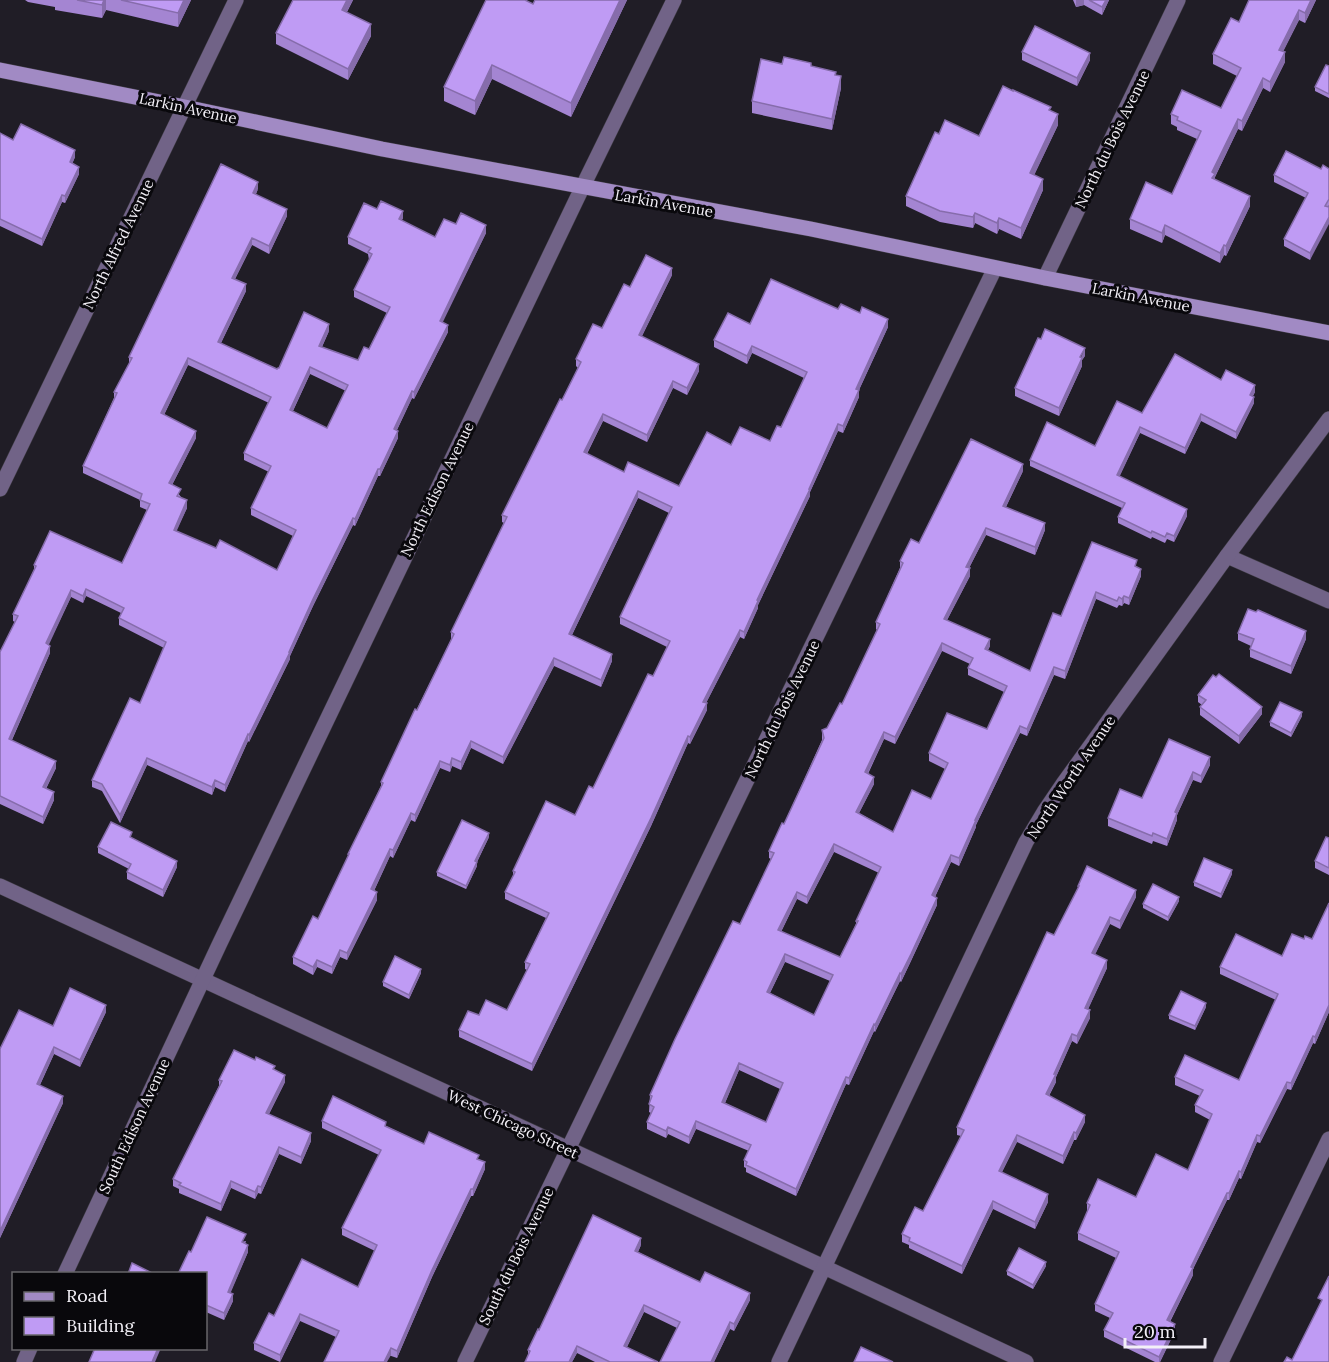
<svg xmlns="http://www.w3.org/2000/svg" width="1329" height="1362" font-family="Lora,serif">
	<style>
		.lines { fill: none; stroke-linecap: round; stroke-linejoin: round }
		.minor-casing { stroke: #3e3b43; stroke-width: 16 }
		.secondary-casing { stroke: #3e3b43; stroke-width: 16 }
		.minor { stroke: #716387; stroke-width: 15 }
		.secondary { stroke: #a18ac4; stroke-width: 15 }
		.wall { fill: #a485d2; fill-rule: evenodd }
		.shaded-wall { fill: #866cab }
		.building { fill: #bf9bf4; stroke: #866cab; stroke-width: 1.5; fill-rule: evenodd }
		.labels { text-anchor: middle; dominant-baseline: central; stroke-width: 6; stroke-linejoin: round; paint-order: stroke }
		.street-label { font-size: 15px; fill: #f3f0f7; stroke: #09080c }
	</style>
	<rect width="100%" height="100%" fill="#201d26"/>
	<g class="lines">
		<defs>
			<g id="minor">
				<polyline points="1045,278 1178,0"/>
				<polyline points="0,489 236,0"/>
				<polyline points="1227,556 1329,601"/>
				<polyline points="0,886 824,1267 1026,1362"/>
				<polyline points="65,1274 219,945 582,188 674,0"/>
				<polyline points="24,1362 30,1348"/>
				<polyline points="465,1362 995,268"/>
				<polyline points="779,1362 1026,842 1044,812 1063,784 1227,556 1329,419"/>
				<polyline points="1221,1362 1329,1139"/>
			</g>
			<polyline id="secondary" points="0,70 185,107 382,149 811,229 1045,278 1329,333"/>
		</defs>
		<use href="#minor" class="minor-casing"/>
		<use href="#secondary" class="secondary-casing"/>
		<use href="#minor" class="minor"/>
		<use href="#secondary" class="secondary"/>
	</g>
	<g class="wall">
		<polygon points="25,0 191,0 178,27 106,10 102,18 55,10 55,7 28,2"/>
		<polygon points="293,0 353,0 347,12 371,36 348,80 276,44 276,33"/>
		<polygon points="535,0 627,0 571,117 492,79 475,115 444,101 444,87 533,4"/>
		<polygon points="1073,0 1109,0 1102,15 1084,5 1076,7"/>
		<polygon points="1249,0 1316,0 1305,23 1299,20 1283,51 1285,62 1270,92 1263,88 1242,131 1238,129 1215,177 1215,179 1250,206 1226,256 1224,255 1220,263 1165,235 1162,243 1130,229 1130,219 1172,194 1197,139 1177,130 1177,127 1171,124 1171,114 1221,108 1237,76 1213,64 1213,54 1239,22"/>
		<polygon points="1022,52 1090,60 1077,86 1022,60"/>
		<polygon points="782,64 811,66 836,75 841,88 832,130 752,113 752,101"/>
		<polygon points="1329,66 1329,98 1315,91 1315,87"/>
		<polygon points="1051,111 1058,125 1034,175 1043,190 1021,239 999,229 997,234 975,223 973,228 940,222 906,206 906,196 939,134 979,136"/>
		<polygon points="0,133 13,140 75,157 72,164 79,174 65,203 62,202 42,246 0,226"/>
		<polygon points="1321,169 1329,169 1329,205 1310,260 1284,246 1284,239 1306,198 1274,182 1274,175"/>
		<path d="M258,189L256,194L287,216L269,254L252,245L235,279L246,291L221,343L277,369L329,331L322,347L358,360L369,349L387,313L354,297V290L369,260L368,254L348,244V237L377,209L403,218L401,221L435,237L456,224L486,233L442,322L448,332L414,399L412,398L397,430L398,438L380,476H378L355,526L353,525L313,606L290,656V659L249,742L248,741L225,792L215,787L212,795L147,765L120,823L102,791L92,787V780L140,703L164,648L119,625V618L121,613L86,596L83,603L71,597L48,645L50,653L12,740L56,768L46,789L54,800L43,824L0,804V652L15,622L13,621V614L34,570V565L122,563L147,510L140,507V500L83,473V466L114,398V392L129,364V357ZM188,365L269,403L244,453V460L269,472L251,508V515L293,536L277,570L216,548L176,531L187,508L181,497L172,485L196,438L164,415ZM310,374L346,391L327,428L293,411Z"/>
		<polygon points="672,275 642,336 699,371 687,395 673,388 647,442 603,421 587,454 624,472 679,486 731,445 770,441 781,427 804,378 752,353 747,364 714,347 714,340 750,324 838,309 888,327 859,390 859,397 843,433 838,431 810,492 810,496 758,605 758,608 744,639 740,637 706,703 707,710 690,744 688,743 651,826 532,1071 459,1037 459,1030 479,1015 507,1010 527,970 525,969 525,962 546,918 505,899 505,892 513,876 513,871 575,815 593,788 653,676 667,647 620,624 620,617 669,513 638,498 572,635 612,661 601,687 554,666 503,764 471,748 461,770 452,766 450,772 440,768 415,822 411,820 393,858 390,856 374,891 377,900 347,960 340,957 332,974 317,967 313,975 293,964 293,957 318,919 348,857 348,854 381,786 381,782 451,640 451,632 504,523 502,522 502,515 562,400 578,368 576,366 576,359 602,328 630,287"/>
		<polygon points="1085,356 1082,360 1082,366 1059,416 1015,396 1015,388"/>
		<polygon points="1221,380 1255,392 1253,396 1254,403 1236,439 1201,421 1185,454 1140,433 1119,477 1187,516 1174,542 1167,539 1165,543 1152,537 1151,539 1118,523 1118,517 1122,508 1030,466 1030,460 1095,446 1142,413"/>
		<path d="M1023,471L1006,507L1045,530L1035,555L986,535L969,568L970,576L947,620L990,646L988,650L1030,671L1061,616L1092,542L1137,567L1141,576L1129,605L1124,603L1122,606L1119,605L1117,608L1096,599L1065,679L1054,675L1027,736L1020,733L976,825V827L959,866L951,862L935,897L937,905L911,961L901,982L900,981L875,1032L874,1031L849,1085L846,1084L796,1196L746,1172V1168L744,1167V1160L749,1151L696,1129L689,1144L668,1134L666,1138L647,1129V1122L651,1113L649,1112L650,1095L740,924L771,859L769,858V851L784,824L822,740V730L827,728L842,704L877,630L876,629V622L900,568V561L919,543ZM942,651L970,664L968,668V675L1004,692L987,729L929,753V761L945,769L931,799L893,832L859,813L874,784L868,774L884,739L895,744ZM834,852L879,873L856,921V924L840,957L781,932L797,899L807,904ZM785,962L830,981L814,1015L770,993ZM739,1070L780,1089L766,1122L725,1103Z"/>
		<polygon points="1238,633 1306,639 1291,674 1250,657 1250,649 1251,646 1238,640"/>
		<polygon points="1198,695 1262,714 1239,744 1200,715 1200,707 1202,705 1198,702"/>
		<polygon points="1302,716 1291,737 1270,726 1270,722"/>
		<polygon points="1169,739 1210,765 1201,783 1193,780 1177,815 1177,820 1167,846 1153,841 1152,844 1108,826 1108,818 1142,798"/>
		<polygon points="489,837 477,862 477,866 466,889 437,876 437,872"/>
		<polygon points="1329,838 1329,875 1315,868 1315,861"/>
		<polygon points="132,839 177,867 163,897 127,879 127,872 129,869 98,853 98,847"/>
		<polygon points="1232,874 1221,898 1194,886 1194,882"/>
		<polygon points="1078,886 1136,897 1120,929 1110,924 1095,954 1107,968 1088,1009 1090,1018 1077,1044 1072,1041 1056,1077 1056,1082 1049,1096 1085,1122 1076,1140 1074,1140 1063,1164 1017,1142 1002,1172 1048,1202 1035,1229 993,1209 962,1274 909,1248 909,1245 902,1242 902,1234 923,1211 961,1136 957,1135 957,1127 1078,889"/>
		<polygon points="1179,901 1168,921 1143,908 1143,904"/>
		<polygon points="1329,903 1329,1012 1315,1044 1313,1043 1291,1090 1287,1089 1260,1143 1257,1142 1241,1179 1239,1178 1229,1200 1227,1200 1193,1269 1193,1275 1170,1322 1175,1331 1160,1362 1155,1362 1104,1337 1104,1330 1110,1318 1095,1311 1095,1304 1116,1258 1078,1240 1078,1233 1088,1211 1087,1210 1087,1203 1136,1197 1188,1170 1210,1120 1195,1112 1195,1105 1200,1096 1175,1085 1175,1077 1239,1080 1276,1000 1220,974 1220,967 1282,956 1304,939 1312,939"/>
		<polygon points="421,973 409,999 383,986 383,982"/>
		<polygon points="1206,1007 1195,1030 1169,1019 1169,1015"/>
		<polygon points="106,1012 80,1067 54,1054 40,1085 63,1103 0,1238 0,1049 53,1026"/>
		<polygon points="275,1070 285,1082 269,1114 311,1141 301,1164 279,1154 261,1194 258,1193 255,1199 231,1188 221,1211 179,1193 179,1189 173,1186 173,1179 219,1086 219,1080"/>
		<polygon points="322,1121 386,1126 424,1144 479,1160 485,1169 473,1196 471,1196 432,1277 397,1358 336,1337 300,1321 280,1362 254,1350 254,1343 274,1316 358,1287 375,1251 342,1235 342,1228 379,1155 322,1128"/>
		<polygon points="246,1241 245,1244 248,1252 230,1293 233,1301 224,1320 206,1312 206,1274 191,1252"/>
		<polygon points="641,1245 638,1252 700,1282 750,1300 734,1331 730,1329 714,1362 660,1362 677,1328 644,1312 627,1347 658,1362 595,1362 577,1353 572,1362 528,1356 528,1350 539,1330"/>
		<polygon points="1046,1266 1033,1289 1007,1275 1007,1271"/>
	</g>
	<g class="shaded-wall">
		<polygon points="104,0 106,0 106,10 102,18 102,5"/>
		<polygon points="184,0 191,0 178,27 178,13"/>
		<polygon points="347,0 353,0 342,21 342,10"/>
		<polygon points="620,0 627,0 571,117 571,103"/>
		<polygon points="1076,0 1084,0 1084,5 1076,7"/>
		<polygon points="1106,0 1109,0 1102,15 1102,7"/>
		<polygon points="1311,0 1316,0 1305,23 1305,13"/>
		<polygon points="1299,10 1299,20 1279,60 1279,50"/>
		<polygon points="371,24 371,36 348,80 348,69"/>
		<polygon points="1285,52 1285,62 1270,92 1270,82"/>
		<polygon points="1090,53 1090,60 1077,86 1077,78"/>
		<polygon points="492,65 492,79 475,115 475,101"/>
		<polygon points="841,76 841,88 832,130 832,119"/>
		<polygon points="1263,78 1263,88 1242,131 1242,121"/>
		<polygon points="1058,114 1058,125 1030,184 1030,173"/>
		<polygon points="1238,119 1238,129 1215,177 1215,184 1212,188 1212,172"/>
		<polygon points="75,150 75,157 70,169 70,162"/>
		<polygon points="79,167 79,174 65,203 65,196"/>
		<polygon points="1043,179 1043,190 1021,239 1021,228"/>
		<polygon points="258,182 258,189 253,200 253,193"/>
		<polygon points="62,195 62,202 42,246 42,239"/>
		<polygon points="1250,196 1250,206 1226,256 1226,246"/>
		<polygon points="287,209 287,216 269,254 269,246"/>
		<polygon points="403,211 403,218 399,226 399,219"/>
		<polygon points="975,213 975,223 973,228 973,217"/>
		<polygon points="1329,217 1329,224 1310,260 1310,253"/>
		<polygon points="999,218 999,229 997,234 997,223"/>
		<polygon points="486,225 486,233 440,328 440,321"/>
		<polygon points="1165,225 1165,235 1162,243 1162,233"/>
		<polygon points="252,238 252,245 232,285 232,278"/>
		<polygon points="1224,245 1224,255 1220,263 1220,253"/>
		<polygon points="672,268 672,275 639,342 639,335"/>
		<polygon points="246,284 246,291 218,349 218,342"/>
		<polygon points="888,319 888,327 858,392 859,390 859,397 843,433 843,426 856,389"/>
		<polygon points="329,324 329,331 319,353 319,346"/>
		<polygon points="448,325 448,332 414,399 414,392"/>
		<polygon points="752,346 752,353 747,364 747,356"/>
		<polygon points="1085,348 1085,356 1082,360 1082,366 1059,416 1059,408"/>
		<polygon points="188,358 188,365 161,421 161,413"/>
		<polygon points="699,364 699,371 687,395 687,388"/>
		<polygon points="310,367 310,374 290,417 290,410"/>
		<polygon points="673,381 673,388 647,442 647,435"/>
		<polygon points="1255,385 1255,392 1250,401 1250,395"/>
		<polygon points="412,391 412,398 394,436 394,429"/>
		<polygon points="1254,397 1254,403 1236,439 1236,432"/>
		<polygon points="603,414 603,421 584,459 584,452"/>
		<polygon points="1201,414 1201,421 1185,454 1185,448"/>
		<polygon points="838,424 838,431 810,492 810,496 758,605 758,608 744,639 744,632 757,600"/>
		<polygon points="1140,427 1140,433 1117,482 1117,475"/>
		<polygon points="196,431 196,438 169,491 169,483"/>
		<polygon points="398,431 398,438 380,476 380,469"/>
		<polygon points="1023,464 1023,471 1003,513 1003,506"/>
		<polygon points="378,469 378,476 355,526 355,519"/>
		<polygon points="638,491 638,498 569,641 569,634"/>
		<polygon points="187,500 187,508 174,537 174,530"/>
		<polygon points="1187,509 1187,516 1174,542 1174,536"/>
		<polygon points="353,518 353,525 313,606 290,656 290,659 249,742 249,735 313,599"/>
		<polygon points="1045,523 1045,530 1035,555 1035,547"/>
		<polygon points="986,528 986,535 966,574 966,567"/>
		<polygon points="970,568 970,576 944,626 944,619"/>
		<polygon points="1141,569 1141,576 1129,605 1129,598"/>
		<polygon points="86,589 86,596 83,603 83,596"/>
		<polygon points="71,590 71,597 46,651 46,643"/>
		<polygon points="1096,592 1096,599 1065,679 1065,671"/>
		<polygon points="1124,596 1124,603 1122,606 1122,599"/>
		<polygon points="740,630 740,637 703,709 703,702"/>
		<polygon points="1306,631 1306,639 1291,674 1291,666"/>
		<polygon points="990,639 990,646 985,656 985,649"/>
		<polygon points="942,643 942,651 895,744 895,737"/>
		<polygon points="50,646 50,653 9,746 9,739"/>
		<polygon points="612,654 612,661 601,687 601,680"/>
		<polygon points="554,658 554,666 503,764 503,757"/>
		<polygon points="1054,667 1054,675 1027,736 1027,729"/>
		<polygon points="707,703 707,710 690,744 690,737"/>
		<polygon points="1262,707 1262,714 1239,744 1239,736"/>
		<polygon points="1302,712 1302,716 1291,737 1291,733"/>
		<polygon points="1020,726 1020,733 976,825 976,827 959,866 959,858 975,820"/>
		<polygon points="884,732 884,739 865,779 865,772"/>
		<polygon points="248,734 248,741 225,792 225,785"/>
		<polygon points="688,736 688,743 651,826 532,1071 532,1064"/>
		<polygon points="471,741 471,748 461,770 461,762"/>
		<polygon points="1210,757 1210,765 1201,783 1201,776"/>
		<polygon points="147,758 147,765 120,823 120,815"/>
		<polygon points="452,758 452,766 450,772 450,765"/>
		<polygon points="56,761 56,768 43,794 43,787"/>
		<polygon points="440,761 440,768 415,822 415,815"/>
		<polygon points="1193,772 1193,780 1177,815 1177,820 1167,846 1167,839 1175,812"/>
		<polygon points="874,777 874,784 856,819 856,812"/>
		<polygon points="215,780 215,787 212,795 212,787"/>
		<polygon points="54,792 54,800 43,824 43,817"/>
		<polygon points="411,813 411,820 393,858 393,850"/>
		<polygon points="489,833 489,837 477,862 477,866 466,889 466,886 475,861"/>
		<polygon points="834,844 834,852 807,904 807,897"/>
		<polygon points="390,849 390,856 371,897 371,889"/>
		<polygon points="951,855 951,862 932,903 932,895"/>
		<polygon points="177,861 177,867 163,897 163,890"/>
		<polygon points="1232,870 1232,874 1221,898 1221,894"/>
		<polygon points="1136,890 1136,897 1120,929 1120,921"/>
		<polygon points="377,892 377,900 347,960 347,953"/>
		<polygon points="797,892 797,899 778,938 778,930"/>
		<polygon points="1179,897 1179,901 1168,921 1168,917"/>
		<polygon points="937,898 937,905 901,982 901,974"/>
		<polygon points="1110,917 1110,924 1092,961 1092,953"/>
		<polygon points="340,950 340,957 332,974 332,967"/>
		<polygon points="785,954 785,962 767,999 767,992"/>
		<polygon points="317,960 317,967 313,975 313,967"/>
		<polygon points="1107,960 1107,968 1085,1016 1085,1008"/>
		<polygon points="421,969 421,973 409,999 409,995"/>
		<polygon points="900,973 900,981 875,1032 875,1025"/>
		<polygon points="1206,1003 1206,1007 1195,1030 1195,1026"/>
		<polygon points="106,1005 106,1012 80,1067 80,1060"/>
		<polygon points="1329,1005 1329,1012 1315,1044 1315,1037"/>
		<polygon points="1090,1010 1090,1018 1077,1044 1077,1036"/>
		<polygon points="874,1024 874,1031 849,1085 849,1078"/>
		<polygon points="1072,1034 1072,1041 1056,1077 1056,1082 1046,1101 1046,1094 1054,1074"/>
		<polygon points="1313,1036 1313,1043 1291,1090 1291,1083"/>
		<polygon points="54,1047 54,1054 37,1091 37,1084"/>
		<polygon points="739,1063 739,1070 722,1110 722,1102"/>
		<polygon points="285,1075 285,1082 266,1120 266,1113"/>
		<polygon points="846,1077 846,1084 796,1196 796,1189"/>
		<polygon points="1287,1082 1287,1089 1260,1143 1260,1136"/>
		<polygon points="63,1096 63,1103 0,1238 0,1231"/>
		<polygon points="1085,1115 1085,1122 1076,1140 1076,1133"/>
		<polygon points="696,1121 696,1129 689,1144 689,1137"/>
		<polygon points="668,1127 668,1134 666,1138 666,1131"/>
		<polygon points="1074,1132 1074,1140 1063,1164 1063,1156"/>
		<polygon points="311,1133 311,1141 301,1164 301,1157"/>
		<polygon points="1017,1135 1017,1142 999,1178 999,1171"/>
		<polygon points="1257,1135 1257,1142 1241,1179 1241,1172"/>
		<polygon points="279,1147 279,1154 261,1194 261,1187"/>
		<polygon points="485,1162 485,1169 473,1196 473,1189"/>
		<polygon points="1239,1171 1239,1178 1229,1200 1229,1193"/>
		<polygon points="231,1181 231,1188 221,1211 221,1204"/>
		<polygon points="258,1186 258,1193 255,1199 255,1192"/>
		<polygon points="471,1189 471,1196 432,1277 397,1358 397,1351 432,1270"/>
		<polygon points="1227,1193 1227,1200 1193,1269 1193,1275 1167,1327 1167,1320 1191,1267"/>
		<polygon points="1048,1194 1048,1202 1035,1229 1035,1222"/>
		<polygon points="993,1201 993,1209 962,1274 962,1266"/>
		<polygon points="641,1238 641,1245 635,1258 635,1251"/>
		<polygon points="248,1245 248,1252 228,1299 228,1292"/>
		<polygon points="1046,1262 1046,1266 1033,1289 1033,1285"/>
		<polygon points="750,1293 750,1300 734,1331 734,1324"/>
		<polygon points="233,1294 233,1301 224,1320 224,1313"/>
		<polygon points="644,1305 644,1312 624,1353 624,1346"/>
		<polygon points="300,1314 300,1321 280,1362 280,1355"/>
		<polygon points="730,1322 730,1329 714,1362 711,1362"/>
		<polygon points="1175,1324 1175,1331 1160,1362 1159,1362 1159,1357"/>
		<polygon points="577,1346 577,1353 572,1362 569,1362"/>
		<polygon points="158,1348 161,1348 155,1362 152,1362"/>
		<polygon points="391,1348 391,1355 387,1362 384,1362"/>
	</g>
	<g class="building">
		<polygon points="77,0 104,0 102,5"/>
		<polygon points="121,0 184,0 178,13"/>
		<polygon points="293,0 347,0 342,10 371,24 348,69 276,33"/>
		<polygon points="486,0 525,0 533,4 535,0 620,0 571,103 492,65 475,101 444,87"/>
		<polygon points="1089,0 1106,0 1102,7"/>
		<polygon points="1249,0 1311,0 1305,13 1299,10 1279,50 1285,52 1270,82 1263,78 1242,121 1238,119 1212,172 1215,174 1212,178 1250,196 1226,246 1224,245 1220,253 1165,225 1162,233 1130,219 1146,182 1172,194 1201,131 1177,120 1178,117 1171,114 1182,90 1221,108 1241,68 1213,54 1231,18 1239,22"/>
		<polygon points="1035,26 1090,53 1077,78 1022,52"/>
		<polygon points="784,57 811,63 811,66 836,72 835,75 841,76 832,119 752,101 761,59 782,64"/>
		<polygon points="1326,65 1329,66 1329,94 1315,87"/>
		<polygon points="1003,86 1013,91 1013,90 1051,107 1049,110 1058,114 1030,173 1043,179 1021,228 999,218 997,223 975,213 973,217 940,211 906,196 935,132 939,134 945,120 979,136"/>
		<polygon points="21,124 75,150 70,162 79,167 65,196 62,195 42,239 0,219 0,133 13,140"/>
		<polygon points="1286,151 1321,169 1323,165 1329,169 1329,199 1325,206 1329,207 1329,217 1310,253 1284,239 1308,193 1274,175"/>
		<path d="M221,164L258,182L253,193L287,209L269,246L252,238L232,278L246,284L218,342L277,369L278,368H279L304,312L329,324L319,346L358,360L364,347L369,349L390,307L354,290L372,254L368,252L371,248L348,237L364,203L377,209L381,201L403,211L399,219L435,237L444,219L456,224L461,213L486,225L440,321L448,325L414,392L412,391L394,429L398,431L380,469H378L355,519L353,518L313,599L289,652H290L249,735L248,734L225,785L215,780L212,787L147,758L120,815L102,784L92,780L130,698L140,703L166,642L119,618L124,608L86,589L83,596L71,590L46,643L50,646L9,739L56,761L43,787L54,792L43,817L0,796V652L18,616L13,614L36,566L34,565L50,531L122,563L150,504L140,500L142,494L83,466L117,393L114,392L132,358L129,357ZM188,358L271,397L244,453L271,466L251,508L296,530L277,570L220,540L216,548L174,530L187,500L177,496L181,489L169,483L196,431L161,413ZM310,367L348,385L327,428L290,410Z"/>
		<polygon points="646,255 672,268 639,335 699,364 687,388 673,381 647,435 603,414 584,452 624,472 628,462 679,486 707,432 731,445 740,427 770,441 777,426 781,427 807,372 752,346 747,356 714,340 728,313 750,324 771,279 838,309 841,304 860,313 862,307 888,319 856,389 859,390 843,426 838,424 809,489 810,489 757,600 758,601 744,632 740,630 703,702 707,703 690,737 688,736 651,818 532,1064 459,1030 468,1011 479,1015 486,1000 507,1010 530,964 525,962 549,913 505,892 515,872 513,871 546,801 575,815 589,786 593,788 648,674 653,676 670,641 620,617 672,507 638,491 569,634 612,654 601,680 554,658 503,757 471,741 461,762 452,758 450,765 440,761 415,815 411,813 393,850 390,849 371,889 377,892 347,953 340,950 332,967 317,960 313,967 293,957 313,916 318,919 349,854 348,854 383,783 381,782 415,709 417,710 454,634 451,632 507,517 502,515 560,399 562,400 581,362 576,359 593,324 602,328 624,284 630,287"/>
		<polygon points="1045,329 1085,348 1080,357 1082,358 1059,408 1015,388 1038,338 1041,339"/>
		<polygon points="1175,354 1221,380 1226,370 1255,385 1250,395 1254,397 1236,432 1201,414 1185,448 1140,427 1117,475 1187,509 1174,536 1167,533 1165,537 1152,531 1151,533 1118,517 1125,503 1030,460 1047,422 1095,446 1117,401 1142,413"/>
		<path d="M971,439L1023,464L1003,506L1045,523L1035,547L986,528L966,567L970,568L944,619L990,639L985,649L1030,671L1053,613L1061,616L1092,542L1137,560L1135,566L1141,569L1129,598L1124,596L1122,599L1119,597L1117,601L1096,592L1065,671L1054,667L1027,729L1020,726L975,820H976L959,858L951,855L932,895L937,898L911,954L901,974L900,973L875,1025L874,1024L849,1078L846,1077L796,1189L746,1165L747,1162L744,1160L751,1145L696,1121L689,1137L668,1127L666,1131L647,1122L654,1107L649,1104L652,1096L650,1095L675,1039L733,921L740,924L774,853L769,851L782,823L784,824L824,738L822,730L827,728L840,703L842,704L880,624L876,622L903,563L900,561L911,539L919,543ZM942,643L973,658L968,668L1007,686L987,729L947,713L929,753L948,763L931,799L912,790L893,832L856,812L874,777L865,772L884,732L895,737ZM834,844L881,867L856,921H858L840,957L778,930L797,892L807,897ZM785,954L833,975L814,1015L767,992ZM739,1063L783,1083L766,1122L722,1102Z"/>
		<polygon points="1248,609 1256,612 1258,610 1306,631 1291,666 1250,649 1254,639 1238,633"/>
		<polygon points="1219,674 1262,707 1239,736 1200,707 1206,700 1198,695 1213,675 1216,677"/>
		<polygon points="1280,702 1302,712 1291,733 1270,722"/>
		<polygon points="1169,739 1210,757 1201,776 1193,772 1175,812 1177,813 1167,839 1153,833 1152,836 1108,818 1120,789 1142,798"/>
		<polygon points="462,820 489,833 475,861 477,862 466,886 437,872"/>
		<polygon points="111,822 132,832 130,837 177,861 163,890 127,872 131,864 98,847"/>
		<polygon points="1326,837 1329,838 1329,868 1315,861"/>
		<polygon points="1204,858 1232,870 1221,894 1194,882"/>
		<polygon points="1087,866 1136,890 1120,921 1110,917 1092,953 1107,960 1085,1008 1090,1010 1077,1036 1072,1034 1054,1074 1056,1074 1046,1094 1085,1115 1076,1133 1074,1132 1063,1156 1017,1135 999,1171 1048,1194 1035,1222 993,1201 962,1266 909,1241 910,1238 902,1234 915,1207 923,1211 964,1130 957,1127 1047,932 1054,935 1079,886 1078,886"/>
		<polygon points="1153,884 1179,897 1168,917 1143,904"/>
		<polygon points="1329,903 1329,1005 1315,1037 1313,1036 1291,1083 1287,1082 1260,1136 1257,1135 1241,1172 1239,1171 1229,1193 1227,1193 1191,1267 1193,1268 1167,1320 1175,1324 1159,1357 1104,1330 1113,1313 1095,1304 1119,1252 1078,1233 1090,1205 1087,1203 1098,1179 1136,1197 1156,1154 1188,1170 1212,1114 1195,1105 1203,1090 1175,1077 1185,1055 1239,1080 1278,994 1220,967 1236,934 1282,956 1292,934 1304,939 1305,936 1312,939"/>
		<polygon points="395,956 421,969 409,995 383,982"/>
		<polygon points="70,988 106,1005 80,1060 54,1047 37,1084 63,1096 0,1231 0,1049 19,1010 53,1026"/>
		<polygon points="1181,991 1206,1003 1195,1026 1169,1015"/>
		<polygon points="234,1050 255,1060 256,1057 275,1066 273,1069 285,1075 266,1113 311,1133 301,1157 279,1147 261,1187 258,1186 255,1192 231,1181 221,1204 179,1185 181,1183 173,1179 222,1081 219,1080"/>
		<polygon points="333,1096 386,1122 385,1126 424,1144 429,1132 479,1155 477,1159 485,1162 473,1189 471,1189 432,1270 397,1351 391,1348 384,1362 324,1362 339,1331 300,1314 280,1355 254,1343 269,1313 274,1316 302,1259 358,1287 377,1245 342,1228 381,1150 322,1121"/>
		<polygon points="593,1215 641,1238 635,1251 700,1282 705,1272 750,1293 734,1324 730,1322 711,1362 660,1362 680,1322 644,1305 624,1346 658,1362 610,1362 577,1346 569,1362 525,1362 530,1351 528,1350 538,1329 539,1330"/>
		<polygon points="207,1217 246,1234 242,1242 248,1245 228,1292 233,1294 224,1313 206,1305 206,1274 178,1274 189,1251 191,1252"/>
		<polygon points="1019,1248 1046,1262 1033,1285 1007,1271"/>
		<polygon points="132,1263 154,1274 128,1274"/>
		<polygon points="1329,1276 1329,1362 1284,1362 1287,1357 1292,1360 1322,1300 1318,1298"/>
		<polygon points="861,1347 893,1362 854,1362"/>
		<polygon points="95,1348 158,1348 152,1362 89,1362"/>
	</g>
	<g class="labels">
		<g class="street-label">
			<text transform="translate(188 108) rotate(12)">Larkin Avenue</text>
			<text transform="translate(1112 139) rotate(-64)">North du Bois Avenue</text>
			<text transform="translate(664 203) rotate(10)">Larkin Avenue</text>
			<text transform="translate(118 244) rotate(-64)">North Alfred Avenue</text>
			<text transform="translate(1141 297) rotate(11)">Larkin Avenue</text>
			<text transform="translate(437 489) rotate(-64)">North Edison Avenue</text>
			<text transform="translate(782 709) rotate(-64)">North du Bois Avenue</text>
			<text transform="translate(1071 777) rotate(-56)">North Worth Avenue</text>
			<text transform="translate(513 1124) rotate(25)">West Chicago Street</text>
			<text transform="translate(134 1126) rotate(-65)">South Edison Avenue</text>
			<text transform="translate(516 1256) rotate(-64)">South du Bois Avenue</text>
		</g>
	</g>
	<rect x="12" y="1272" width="195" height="78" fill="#09080c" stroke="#67656a" stroke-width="1.5"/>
	<rect x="24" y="1292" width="30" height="9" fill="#a18ac4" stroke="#67656a" stroke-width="1.5"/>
	<text x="66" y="1302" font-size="18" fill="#f3f0f7">Road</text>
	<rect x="24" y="1317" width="30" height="18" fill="#bf9bf4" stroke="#67656a" stroke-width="1.5"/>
	<text x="66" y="1332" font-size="18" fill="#f3f0f7">Building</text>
	<path d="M1125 1338v9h80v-9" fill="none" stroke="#f3f0f7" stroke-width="3"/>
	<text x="1134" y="1338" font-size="18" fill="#f3f0f7" stroke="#09080c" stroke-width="4.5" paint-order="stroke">20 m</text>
</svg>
